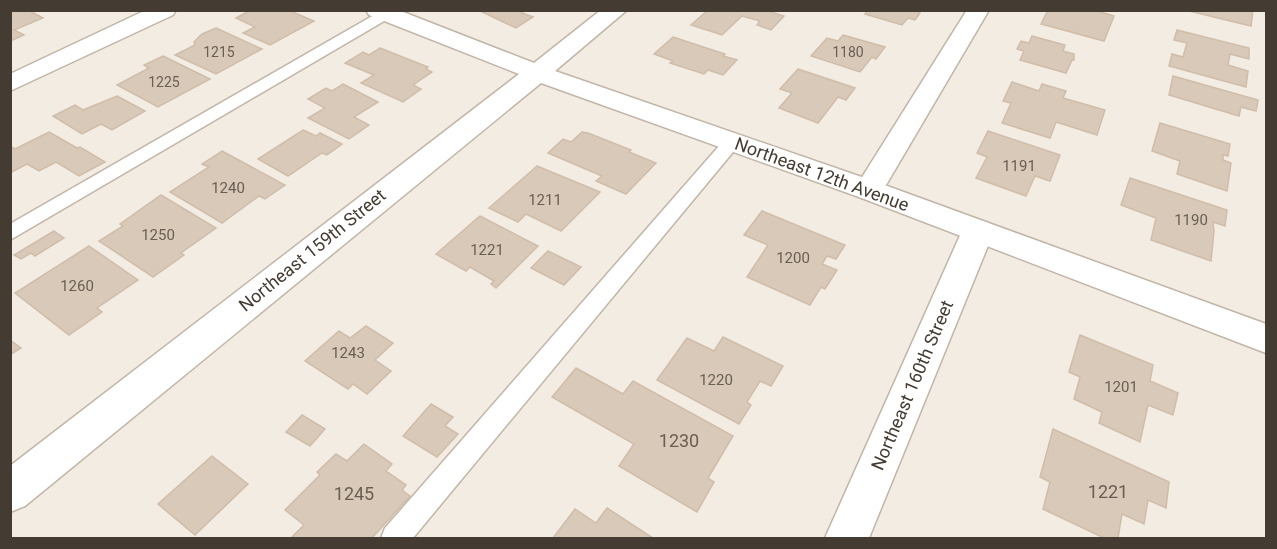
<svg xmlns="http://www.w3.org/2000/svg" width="1277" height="549" font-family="Roboto,sans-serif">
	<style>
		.building { fill: #d8c9b9; stroke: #d0bda9; stroke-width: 1.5 }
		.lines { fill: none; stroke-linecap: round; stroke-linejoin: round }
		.service-casing { stroke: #c1b5a7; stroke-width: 3 }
		.minor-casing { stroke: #c1b5a7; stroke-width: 3 }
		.tertiary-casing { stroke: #c1b5a7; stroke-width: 3 }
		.service { fill: #fff; fill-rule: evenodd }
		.minor { fill: #fff; fill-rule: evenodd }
		.tertiary { fill: #fff; fill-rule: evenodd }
		.labels { text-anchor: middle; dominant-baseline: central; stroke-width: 4.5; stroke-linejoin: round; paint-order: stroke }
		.far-number-label { font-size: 14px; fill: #695e54 }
		.number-label { font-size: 15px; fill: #695e54 }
		.street-label { font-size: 18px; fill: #443b32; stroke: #fff }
		.near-number-label { font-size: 18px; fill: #695e54 }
	</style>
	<rect width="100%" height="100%" fill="#f3ece2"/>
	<g class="building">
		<polygon points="10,10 28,10 43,18 14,30 24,35 10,41"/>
		<polygon points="251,10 288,10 314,21 270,45 243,33 255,27 236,18"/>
		<polygon points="478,10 525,10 522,13 533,17 516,28"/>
		<polygon points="708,10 765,10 784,16 771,30 757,25 760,21 742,16 722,35 691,25"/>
		<polygon points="868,10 913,10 920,13 915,20 908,18 902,25 865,14"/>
		<polygon points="1048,10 1094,10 1114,16 1104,41 1041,24"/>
		<polygon points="1185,10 1253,10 1251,26"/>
		<polygon points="216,28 262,49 216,74 175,55 195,45 194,42 202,34"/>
		<polygon points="1177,30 1249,48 1249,59 1230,54 1228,65 1248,71 1246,87 1169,66 1172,54 1183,57 1187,43 1174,40"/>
		<polygon points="843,35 885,47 876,59 872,57 860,72 811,56 827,38 838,41"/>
		<polygon points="1032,36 1065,45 1063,51 1074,54 1074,60 1072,60 1066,73 1020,60 1024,51 1017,49 1021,41 1029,43"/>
		<polygon points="673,37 725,54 723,56 737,60 723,75 708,70 704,74 670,63 673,61 654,54"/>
		<polygon points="380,48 428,67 426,69 432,72 413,85 421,89 403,102 361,83 374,75 345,63 363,52 369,55"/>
		<polygon points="163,56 210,79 158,107 117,85 149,68 144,65"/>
		<polygon points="798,69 855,88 846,100 838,97 818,123 779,108 792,93 780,89"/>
		<polygon points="1173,76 1258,100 1256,111 1241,107 1239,116 1169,95"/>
		<polygon points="1012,82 1039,91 1042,84 1066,91 1063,98 1105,110 1097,135 1056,122 1050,138 1002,123 1011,103 1003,101"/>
		<polygon points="343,84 378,102 354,117 369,125 349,139 308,118 325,108 308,99 326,88 332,91"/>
		<polygon points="117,96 145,111 112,130 101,124 82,134 53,116 75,105 83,110"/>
		<polygon points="1160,123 1230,144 1228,156 1223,155 1223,160 1231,163 1227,191 1177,174 1180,161 1152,151"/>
		<polygon points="303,130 316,136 320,133 342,144 327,155 322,153 288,176 258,159"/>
		<polygon points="988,131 1060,155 1050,181 1035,176 1026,196 976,178 987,157 977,153"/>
		<polygon points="49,132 77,148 80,147 105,162 79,176 56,162 39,171 27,164 10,173 10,146 15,149"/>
		<polygon points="582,132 588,133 631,150 629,152 656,163 626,194 596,181 602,176 548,153 563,139 571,142"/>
		<polygon points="222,151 285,185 265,199 259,196 222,223 170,192 209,167 202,164"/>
		<polygon points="537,166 600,192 561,231 526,214 518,222 489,208"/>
		<polygon points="1130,178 1227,210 1225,226 1213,222 1214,231 1211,261 1151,240 1156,218 1121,205"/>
		<polygon points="161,195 216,228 181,253 184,255 153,277 99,241 123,226 120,224"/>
		<polygon points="762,211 845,245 836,259 827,256 822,264 837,270 825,289 821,287 810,305 747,277 768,245 744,235"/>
		<polygon points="480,216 538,246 496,288 491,284 494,281 470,267 466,271 436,254"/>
		<polygon points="54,231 64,238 35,256 31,253 21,259 14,255"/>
		<polygon points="89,246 138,280 97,308 102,312 69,335 15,293"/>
		<polygon points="548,251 581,267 564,285 531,268"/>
		<polygon points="366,326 393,343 375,360 391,371 367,394 353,384 348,389 305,361 339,331 350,338"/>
		<polygon points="1080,335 1153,365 1150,381 1178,393 1173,415 1148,405 1140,442 1099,423 1102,412 1074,399 1080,377 1069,372"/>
		<polygon points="723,337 783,366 771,386 760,381 747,402 751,405 739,424 657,380 687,338 714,351"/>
		<polygon points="10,340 21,348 10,355"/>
		<polygon points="576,368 623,394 633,381 733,436 708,478 714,482 697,512 619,466 634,444 552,397"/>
		<polygon points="431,404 453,417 445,426 458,434 437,457 403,436"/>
		<polygon points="302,415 325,429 310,446 286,432"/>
		<polygon points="1053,429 1169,482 1166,508 1148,500 1144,524 1122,514 1118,538 1104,538 1043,509 1050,482 1040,477"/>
		<polygon points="364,444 392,464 386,471 406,485 402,490 410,496 372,538 291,538 304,525 285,510 320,475 317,472 336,454 347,461"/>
		<polygon points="212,456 248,484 195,535 158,504"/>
		<polygon points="607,508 653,538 553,538 575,509 596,523"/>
	</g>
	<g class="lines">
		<defs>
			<g id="service">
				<polygon points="389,10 393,14 391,17 10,240 10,224 381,11"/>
				<polygon points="732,136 738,138 741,142 738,146 413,538 381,538 385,528 726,138"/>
			</g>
			<g id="minor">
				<polygon points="146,10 176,10 173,15 10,91 10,74"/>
				<polygon points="967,10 989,10 879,197 869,200 859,197 854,190"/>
				<polygon points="978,220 989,223 994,231 869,538 825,538 962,231 967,223"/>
			</g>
			<polygon id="tertiary" points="366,10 398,10 534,63 601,10 627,10 555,71 879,183 1266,324 1266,353 859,197 541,83 25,506 10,512 10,466 519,74 369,15"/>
		</defs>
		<use href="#service" class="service-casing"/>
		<use href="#minor" class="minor-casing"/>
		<use href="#tertiary" class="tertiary-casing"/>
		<use href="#service" class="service"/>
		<use href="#minor" class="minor"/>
		<use href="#tertiary" class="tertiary"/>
	</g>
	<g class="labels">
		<g class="far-number-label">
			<text x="219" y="52">1215</text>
			<text x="848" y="52">1180</text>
			<text x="164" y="82">1225</text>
		</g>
		<g class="number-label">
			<text x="1019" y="166">1191</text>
			<text x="228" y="188">1240</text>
			<text x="545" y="200">1211</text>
			<text x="1191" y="220">1190</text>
			<text x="158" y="235">1250</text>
			<text x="487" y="250">1221</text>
			<text x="793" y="258">1200</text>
			<text x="77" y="286">1260</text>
			<text x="348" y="353">1243</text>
			<text x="716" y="380">1220</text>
			<text x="1121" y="387">1201</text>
		</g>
		<g class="street-label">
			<text transform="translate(822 174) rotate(20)">Northeast 12th Avenue</text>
			<text transform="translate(312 250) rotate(-39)">Northeast 159th Street</text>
			<text transform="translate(912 385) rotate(-67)">Northeast 160th Street</text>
		</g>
		<g class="near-number-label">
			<text x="679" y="440">1230</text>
			<text x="1108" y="491">1221</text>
			<text x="354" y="493">1245</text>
		</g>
	</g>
	<rect width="1277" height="549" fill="none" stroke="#443b32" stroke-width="24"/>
</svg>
